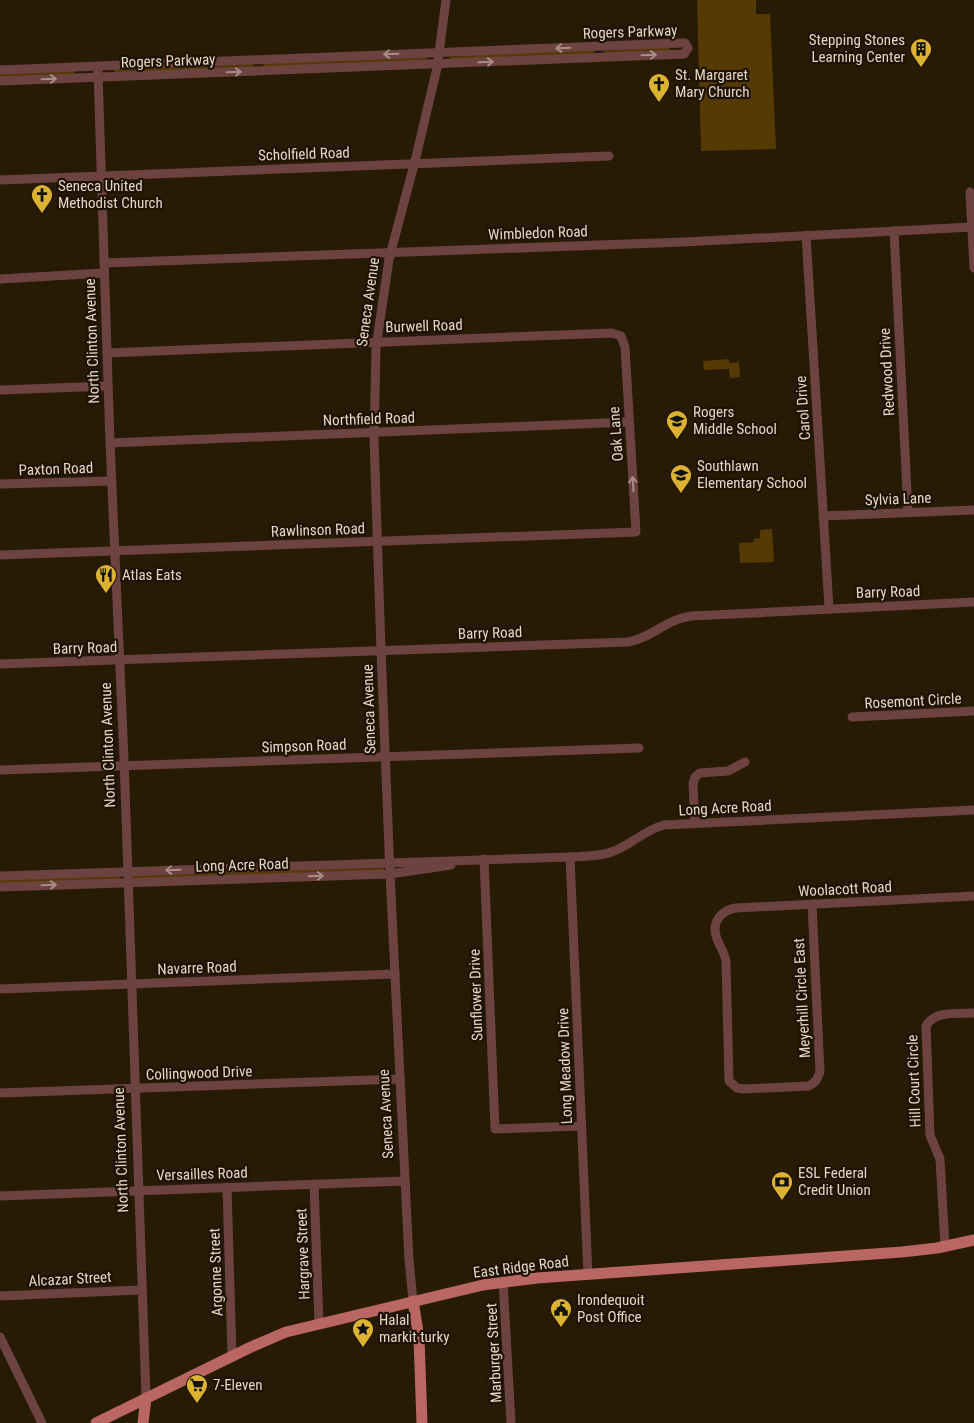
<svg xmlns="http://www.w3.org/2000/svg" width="974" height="1423" viewBox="0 0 974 1423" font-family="'Roboto Condensed',sans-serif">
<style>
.green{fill:#553a04}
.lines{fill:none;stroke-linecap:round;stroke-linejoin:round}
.minor{stroke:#6c4341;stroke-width:9}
.major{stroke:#ba6662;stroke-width:11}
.oneway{stroke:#a68d86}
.labels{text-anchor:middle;stroke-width:4.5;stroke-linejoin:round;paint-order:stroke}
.street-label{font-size:15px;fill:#e0d7ca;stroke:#1f1200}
.poi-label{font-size:15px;fill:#e0d7ca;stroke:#1f1200;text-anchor:start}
</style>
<rect width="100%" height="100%" fill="#281b05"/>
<!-- green -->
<g class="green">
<path d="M697,0H756V14H770L776,149L701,151Z"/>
<path d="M670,47V51L605,54L603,51Z"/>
<path d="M593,49L595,51L593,54L450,60L449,57Z"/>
<path d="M427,57L426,61L264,67L263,64L264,62Z"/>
<path d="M254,64V67L115,73L114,70Z"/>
<path d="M74,71L75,74L0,78V73Z"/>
<path d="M729,359V363L739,362L740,377L730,378L729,369L704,370L703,361Z"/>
<path d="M772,529L774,562L740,563L739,543L754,542V539L760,538V530Z"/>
<path d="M384,868L383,870L135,879L132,878L133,874Z"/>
<path d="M121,876L119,880L0,884V879Z"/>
</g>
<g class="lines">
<!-- minor -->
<g class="minor">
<path d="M0,70L681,43H685L688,48L684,54L0,81"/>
<path d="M98,72L110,443L124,758L146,1398"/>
<path d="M0,180L609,156"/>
<path d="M970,192L974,268"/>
<path d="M894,231L908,512"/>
<path d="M806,235L829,608"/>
<path d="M104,263L684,242L972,227"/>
<path d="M0,279L104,273"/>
<path d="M0,390L108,386"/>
<path d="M110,443L629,422"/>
<path d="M0,484L112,481"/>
<path d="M823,516L974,510"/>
<path d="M0,555L636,532L625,347L621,336L612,333L107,353"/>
<path d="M0,664L628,642C652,638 666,619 691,616L974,602"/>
<path d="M852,717L974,711"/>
<path d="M0,770L639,748"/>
<path d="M695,823L693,784L695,777L700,773L728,771L745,762"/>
<path d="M570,857L588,1275"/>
<path d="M484,859L495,1129L581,1126"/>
<path d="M0,876L570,857C584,856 600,857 614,851C632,844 645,830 664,825L974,810"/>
<path d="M0,887L390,874L451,865"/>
<path d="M812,904L820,1072L816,1081L809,1086L744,1089L737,1088L729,1081L726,962C725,952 719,946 716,936C712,921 722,910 736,908L974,896"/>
<path d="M0,989L395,974"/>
<path d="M0,1093L400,1079"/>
<path d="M314,1184L319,1322"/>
<path d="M227,1187L232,1356"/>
<path d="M0,1196L405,1181"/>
<path d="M945,1246L940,1159L930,1135L926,1026C935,1010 957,1014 974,1013"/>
<path d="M503,1281L511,1423"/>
<path d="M0,1296L141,1290"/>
<path d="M413,1301L409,1260L390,874L381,650L374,438L376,348L389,259L416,157L437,68L446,0"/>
<path d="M0,1337L42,1423"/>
</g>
<!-- major -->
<g class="major">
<path d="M413,1301L419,1338L422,1423"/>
<path d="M96,1423L251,1347L286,1332L483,1285L537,1278L902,1252L937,1248L974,1240"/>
<path d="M143,1423L146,1398"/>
</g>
</g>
<!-- one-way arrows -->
<defs><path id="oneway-shaft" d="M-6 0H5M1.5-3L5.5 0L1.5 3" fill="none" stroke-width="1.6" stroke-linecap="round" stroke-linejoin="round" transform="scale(1.25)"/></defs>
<g class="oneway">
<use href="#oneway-shaft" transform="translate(563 48) rotate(178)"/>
<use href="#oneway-shaft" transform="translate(391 54) rotate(178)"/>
<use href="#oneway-shaft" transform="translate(649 55) rotate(-2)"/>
<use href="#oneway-shaft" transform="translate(486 62) rotate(-2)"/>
<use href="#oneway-shaft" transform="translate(234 72) rotate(-2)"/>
<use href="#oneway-shaft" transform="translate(49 79) rotate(-2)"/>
<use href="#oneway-shaft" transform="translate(633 484) rotate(-94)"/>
<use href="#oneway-shaft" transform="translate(173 870) rotate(178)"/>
<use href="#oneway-shaft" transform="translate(316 876) rotate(-2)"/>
<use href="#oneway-shaft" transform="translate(49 885) rotate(-2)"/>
</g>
<!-- icons -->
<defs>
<g id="building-pin" transform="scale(1.125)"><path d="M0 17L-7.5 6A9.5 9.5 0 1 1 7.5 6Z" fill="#dcb233" stroke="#1f1200"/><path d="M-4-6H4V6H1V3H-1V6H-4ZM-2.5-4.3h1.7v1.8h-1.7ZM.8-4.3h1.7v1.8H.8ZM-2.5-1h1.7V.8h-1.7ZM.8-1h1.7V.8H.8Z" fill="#111"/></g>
<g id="church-pin" transform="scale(1.125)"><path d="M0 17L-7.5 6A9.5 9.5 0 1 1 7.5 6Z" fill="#dcb233" stroke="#1f1200"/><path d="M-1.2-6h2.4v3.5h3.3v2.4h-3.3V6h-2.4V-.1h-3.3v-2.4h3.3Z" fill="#111"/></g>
<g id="school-pin" transform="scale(1.125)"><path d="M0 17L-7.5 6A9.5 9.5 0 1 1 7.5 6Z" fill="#dcb233" stroke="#1f1200"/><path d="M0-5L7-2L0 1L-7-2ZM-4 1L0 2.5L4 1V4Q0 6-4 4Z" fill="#111"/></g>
<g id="restaurant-pin" transform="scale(1.125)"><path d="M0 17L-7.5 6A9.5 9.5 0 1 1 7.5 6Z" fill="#dcb233" stroke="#1f1200"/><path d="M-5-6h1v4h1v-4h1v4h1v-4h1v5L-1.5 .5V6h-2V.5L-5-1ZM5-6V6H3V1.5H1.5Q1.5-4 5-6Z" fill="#111"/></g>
<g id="bank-pin" transform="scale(1.125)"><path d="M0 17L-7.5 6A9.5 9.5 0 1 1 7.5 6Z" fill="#dcb233" stroke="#1f1200"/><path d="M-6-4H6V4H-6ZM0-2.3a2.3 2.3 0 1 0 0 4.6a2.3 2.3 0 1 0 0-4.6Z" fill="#111"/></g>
<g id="civic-pin" transform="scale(1.125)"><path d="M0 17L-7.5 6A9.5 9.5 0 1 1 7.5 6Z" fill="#dcb233" stroke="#1f1200"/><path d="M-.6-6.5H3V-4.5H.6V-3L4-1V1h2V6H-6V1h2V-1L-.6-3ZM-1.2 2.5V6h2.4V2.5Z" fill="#111"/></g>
<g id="sight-pin" transform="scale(1.125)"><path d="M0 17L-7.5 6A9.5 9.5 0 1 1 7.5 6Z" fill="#dcb233" stroke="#1f1200"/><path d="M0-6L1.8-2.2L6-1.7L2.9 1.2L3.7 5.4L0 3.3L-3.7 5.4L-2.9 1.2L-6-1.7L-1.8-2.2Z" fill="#111"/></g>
<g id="supermarket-pin" transform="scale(1.125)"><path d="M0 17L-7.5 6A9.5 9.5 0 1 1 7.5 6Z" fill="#dcb233" stroke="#1f1200"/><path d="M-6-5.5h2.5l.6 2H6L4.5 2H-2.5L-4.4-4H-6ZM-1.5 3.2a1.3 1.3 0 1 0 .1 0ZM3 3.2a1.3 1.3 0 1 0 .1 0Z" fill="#111"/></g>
</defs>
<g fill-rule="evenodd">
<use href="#building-pin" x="921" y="49"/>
<use href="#church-pin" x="659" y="84"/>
<use href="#church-pin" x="42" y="195"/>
<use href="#school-pin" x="677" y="421"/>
<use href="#school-pin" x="681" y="475"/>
<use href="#restaurant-pin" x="106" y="575"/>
<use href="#bank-pin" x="782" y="1182"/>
<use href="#civic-pin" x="561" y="1309"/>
<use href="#sight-pin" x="363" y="1329"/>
<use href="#supermarket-pin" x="197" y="1385"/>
</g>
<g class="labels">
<!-- street labels -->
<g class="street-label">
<text transform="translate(630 32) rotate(-2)" y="5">Rogers Parkway</text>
<text transform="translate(168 61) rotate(-2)" y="5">Rogers Parkway</text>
<text transform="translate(304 154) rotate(-2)" y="5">Scholfield Road</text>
<text transform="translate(538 233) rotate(-2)" y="5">Wimbledon Road</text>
<text transform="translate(368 302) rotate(-82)" y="5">Seneca Avenue</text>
<text transform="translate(424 326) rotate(-2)" y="5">Burwell Road</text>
<text transform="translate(92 341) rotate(-92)" y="5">North Clinton Avenue</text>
<text transform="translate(887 372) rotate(-93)" y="5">Redwood Drive</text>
<text transform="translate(803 408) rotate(-94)" y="5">Carol Drive</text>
<text transform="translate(369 419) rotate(-2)" y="5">Northfield Road</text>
<text transform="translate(616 434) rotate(-94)" y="5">Oak Lane</text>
<text transform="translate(56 469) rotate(-2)" y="5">Paxton Road</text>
<text transform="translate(898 499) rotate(-2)" y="5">Sylvia Lane</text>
<text transform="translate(318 530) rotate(-2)" y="5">Rawlinson Road</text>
<text transform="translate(888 592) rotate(-2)" y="5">Barry Road</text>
<text transform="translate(490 633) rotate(-2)" y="5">Barry Road</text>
<text transform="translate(85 648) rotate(-2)" y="5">Barry Road</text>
<text transform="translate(913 701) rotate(-3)" y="5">Rosemont Circle</text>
<text transform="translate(369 709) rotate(-92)" y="5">Seneca Avenue</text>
<text transform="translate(108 745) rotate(-92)" y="5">North Clinton Avenue</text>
<text transform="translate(304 746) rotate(-2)" y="5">Simpson Road</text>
<text transform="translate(725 808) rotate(-3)" y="5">Long Acre Road</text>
<text transform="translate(242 865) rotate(-2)" y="5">Long Acre Road</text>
<text transform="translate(845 889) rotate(-3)" y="5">Woolacott Road</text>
<text transform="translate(197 968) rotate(-2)" y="5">Navarre Road</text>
<text transform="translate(476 995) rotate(-92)" y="5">Sunflower Drive</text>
<text transform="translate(802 998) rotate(-93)" y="5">Meyerhill Circle East</text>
<text transform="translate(565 1066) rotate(-92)" y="5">Long Meadow Drive</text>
<text transform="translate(199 1073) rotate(-2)" y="5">Collingwood Drive</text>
<text transform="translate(914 1081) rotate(-92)" y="5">Hill Court Circle</text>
<text transform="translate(386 1114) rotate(-93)" y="5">Seneca Avenue</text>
<text transform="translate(121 1150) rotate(-92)" y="5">North Clinton Avenue</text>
<text transform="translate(202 1174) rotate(-2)" y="5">Versailles Road</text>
<text transform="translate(303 1254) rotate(-92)" y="5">Hargrave Street</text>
<text transform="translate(521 1267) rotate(-7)" y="5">East Ridge Road</text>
<text transform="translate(216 1272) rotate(-92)" y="5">Argonne Street</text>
<text transform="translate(70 1279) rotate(-3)" y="5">Alcazar Street</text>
<text transform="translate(494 1353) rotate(-93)" y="5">Marburger Street</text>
</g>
<!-- poi labels -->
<g class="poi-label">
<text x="905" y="45" text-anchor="end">Stepping Stones<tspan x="905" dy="17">Learning Center</tspan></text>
<text x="675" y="80">St. Margaret<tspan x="675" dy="17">Mary Church</tspan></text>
<text x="58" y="191">Seneca United<tspan x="58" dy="17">Methodist Church</tspan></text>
<text x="693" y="417">Rogers<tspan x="693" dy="17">Middle School</tspan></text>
<text x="697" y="471">Southlawn<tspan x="697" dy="17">Elementary School</tspan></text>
<text x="122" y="580">Atlas Eats</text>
<text x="798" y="1178">ESL Federal<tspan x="798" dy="17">Credit Union</tspan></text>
<text x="577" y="1305">Irondequoit<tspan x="577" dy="17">Post Office</tspan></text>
<text x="379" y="1325">Halal<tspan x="379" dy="17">markit turky</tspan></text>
<text x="213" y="1390">7-Eleven</text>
</g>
</g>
</svg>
